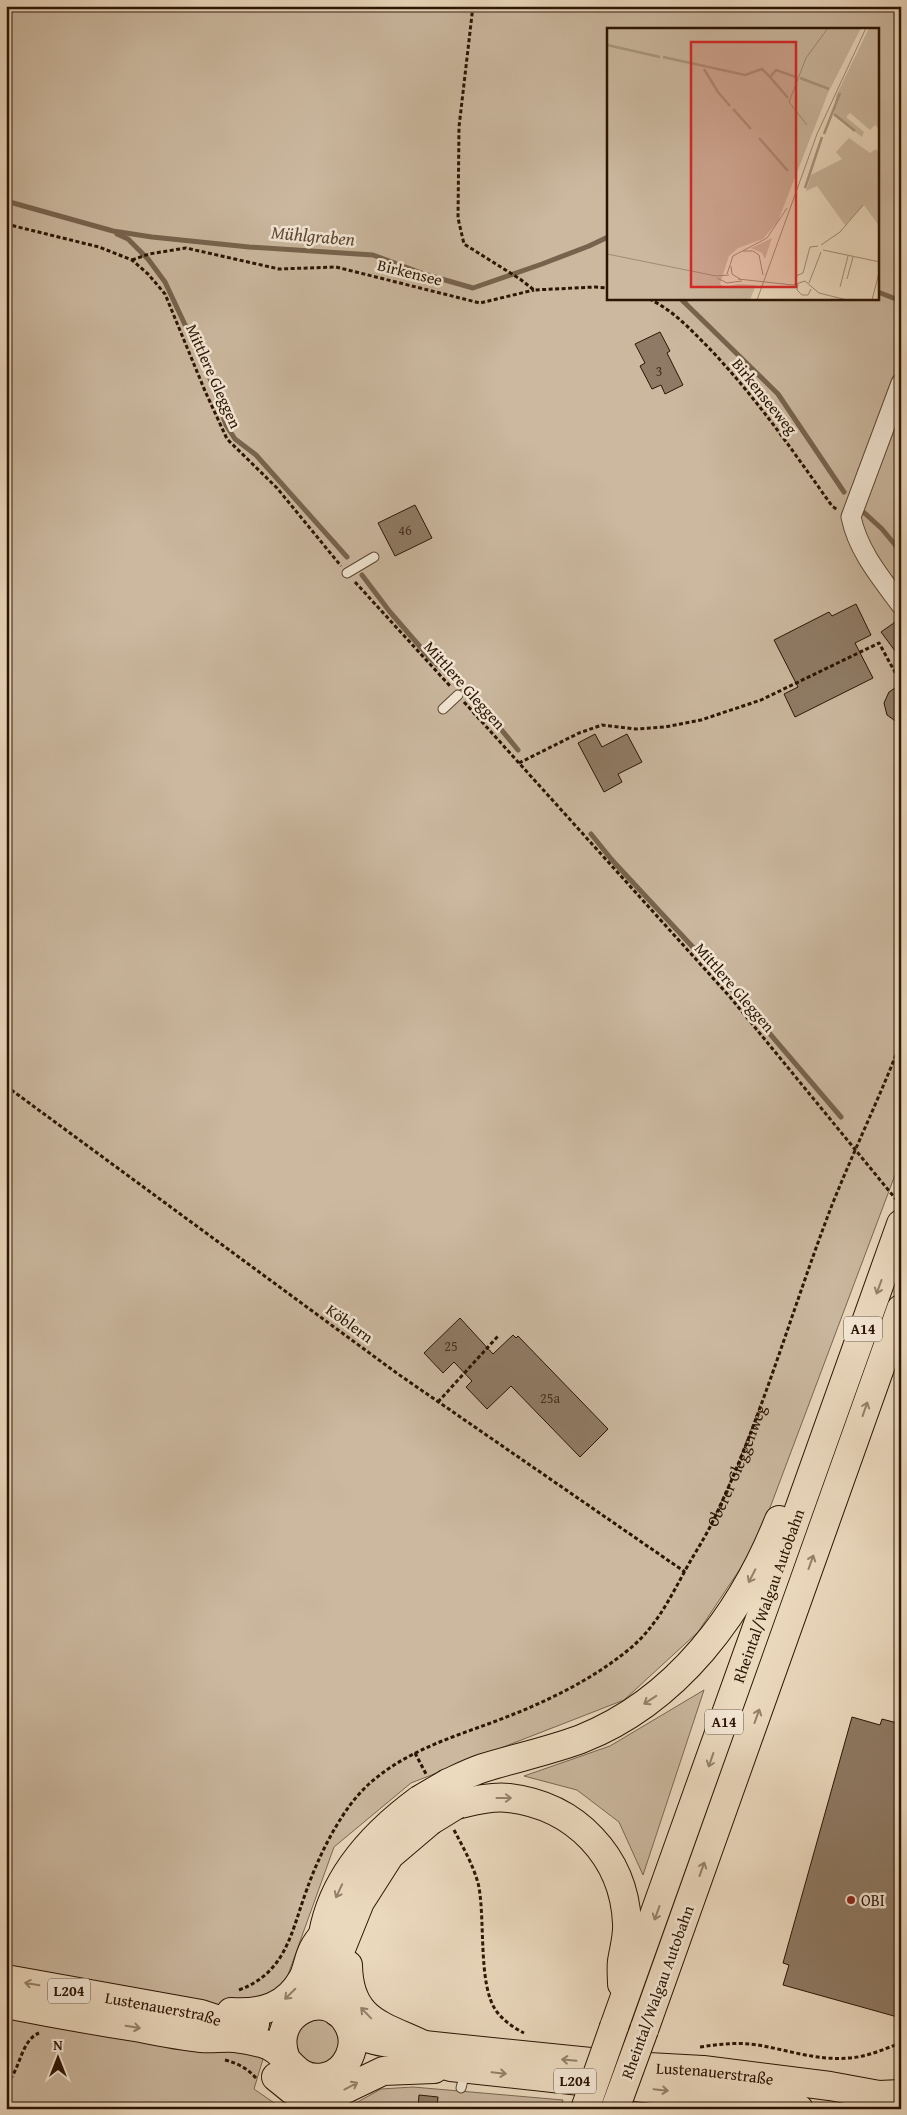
<svg xmlns="http://www.w3.org/2000/svg" width="907" height="2115" viewBox="0 0 907 2115" font-family="'Gentium Book Plus',serif">
<style>
.green{fill:#cbb89f;stroke:#7b6651;fill-rule:evenodd}
.lines{fill:none;stroke-linecap:round;stroke-linejoin:round}
.stream{stroke:#77634d;stroke-width:5}
.building{fill:#8f7b65;stroke:#2b1403}
.service-casing{stroke:#5b4632;stroke-width:11}
.minor-casing{stroke:#5b4632;stroke-width:21}
.primary-casing{stroke:#2b1403;stroke-width:30}
.motorway-casing{stroke:#2b1403;stroke-width:30}
.path{stroke:#2b1403;stroke-width:3;stroke-dasharray:4 2.5;stroke-linecap:butt}
.service{stroke:#f3e7d5;stroke-width:9}
.minor{stroke:#f3e7d5;stroke-width:19}
.primary{stroke:#ecdabf;stroke-width:28}
.motorway{stroke:#ecdabf;stroke-width:28}
.motorway-bridge-casing{stroke:#2b1403;stroke-width:30;stroke-linecap:butt}
.motorway-bridge{stroke:#ecdabf;stroke-width:28}
.oneway{stroke:#95816a}
.poi-dot{fill:#8f2418;stroke:#f3e7d5;stroke-width:2}
.labels{text-anchor:middle;stroke-width:5;stroke-linejoin:round;paint-order:stroke}
.number-label{font-size:14px;fill:#442e1c}
.shield{fill:#f3e7d5;stroke:#675342;stroke-width:1}
.shield-label{font-size:15px;font-weight:bold;fill:#2b1403}
.street-label{font-size:16px;fill:#2b1403;stroke:#f3e7d5}
.poi-label{font-size:16px;fill:#2b1403;stroke:#f3e7d5;text-anchor:start}
.water-label{font-size:18px;font-style:italic;fill:#5e4835;stroke:#f3e7d5}
.inset-river{fill:none;stroke:#aa977f;stroke-width:2.5}
.inset-road{fill:none;stroke:#9f8b74;stroke-width:1}
.view{fill:#d62828;fill-opacity:0.15;stroke:#d62828;stroke-width:2.5}
.inset-edge{fill:none;stroke:#2b1403;stroke-width:2.5}
</style>
<rect width="100%" height="100%" fill="#ecdabf"/>
<filter id="stains"><feTurbulence type="fractalNoise" baseFrequency=".004" numOctaves="4"/><feColorMatrix values="0 0 0 0 .2 0 0 0 0 .09 0 0 0 0 .02 0 0 0 .5 -.17"/></filter>
<radialGradient id="worn" r=".72"><stop offset=".6" stop-color="#630" stop-opacity="0"/><stop offset="1" stop-color="#630" stop-opacity=".3"/></radialGradient>
<!-- green -->
<g class="green">
<path d="M6,6H901V1159L756,1545L698,1632L624,1700L411,1783L334,1847L289,1972L254,2089L283,2109H6ZM608,29H878V299H608Z"/>
<path d="M704,1690L643,1875L619,1822L577,1790L524,1776L610,1746Z"/>
<path d="M305,2019L332,2020L343,2048L323,2068L298,2060L291,2044Z"/>
<path d="M413,2087L563,2100L560,2109H345L381,2089Z"/>
</g>
<g class="lines">
<!-- stream -->
<g class="stream">
<path d="M6,201L113,231L152,237L249,247L373,255L424,274L473,288L542,264L589,246L608,237"/>
<path d="M117,234L128,239L148,259L165,282L209,376L226,425L235,439L256,455L347,557"/>
<path d="M878,292L901,301"/>
<path d="M681,299L684,302L686,299"/>
<path d="M684,302L778,394L844,492"/>
<path d="M859,508L882,529L901,552"/>
<path d="M362,575L390,612L429,657L486,711L518,750"/>
<path d="M591,834L612,860L728,985L841,1117"/>
</g>
</g>
<!-- building -->
<g class="building">
<path d="M660,332L670,351L667,353L683,385L665,394L661,385L652,389L640,366L645,363L635,344Z"/>
<path d="M415,505L432,538L395,556L378,523Z"/>
<path d="M856,604L871,635L855,643L873,678L795,717L784,694L798,687L774,640L829,612L832,616Z"/>
<path d="M901,618V659L881,632Z"/>
<path d="M901,684V725L887,715L884,703L889,692Z"/>
<path d="M595,734L602,747L627,734L642,762L618,774L622,782L604,792L578,743Z"/>
<path d="M460,1318L493,1354L513,1335L516,1338L518,1336L608,1429L580,1457L511,1386L487,1409L466,1387L472,1381L454,1362L443,1373L424,1353Z"/>
<path d="M852,1717L880,1725L882,1719L901,1724V2018L783,1985L789,1965L783,1963Z"/>
<path d="M419,2095L438,2097L437,2109L418,2108Z"/>
</g>
<g class="lines">
<!-- service casing -->
<g class="service-casing">
<g id="service">
<path d="M347,573L374,557"/>
<path d="M443,709L458,695"/>
<path d="M461,2088L465,2072"/>
</g>
</g>
<!-- minor casing -->
<g class="minor-casing">
<path id="minor" d="M901,383L851,517C858,551 881,578 901,605"/>
</g>
<!-- primary casing -->
<g class="primary-casing">
<g id="primary">
<path id="s2" d="M6,1979L201,2014L222,2021L255,2024"/>
<path d="M6,2004C51,2013 96,2021 141,2028C161,2032 181,2036 201,2038C212,2039 224,2037 235,2038C244,2039 253,2041 261,2043C288,2048 292,2084 325,2077C347,2072 359,2046 349,2026C329,1984 267,2013 286,2059"/>
<path d="M231,2012C262,2014 287,2007 303,1978C307,1970 308,1961 312,1952C314,1946 318,1941 322,1936"/>
<path id="s3" d="M352,2032C374,2043 399,2045 424,2045L630,2066L703,2070L830,2086L879,2095L901,2094"/>
<path d="M413,2060H426L451,2067L699,2094L799,2109"/>
<path d="M276,2077L292,2090L312,2097L331,2096L383,2071L434,2069"/>
</g>
</g>
<!-- motorway casing -->
<g class="motorway-casing">
<g id="motorway">
<path d="M448,1783C459,1778 471,1772 483,1768C515,1758 549,1751 581,1739C677,1701 742,1613 779,1520"/>
<path d="M456,1805C473,1801 492,1796 509,1798C575,1806 624,1856 627,1923C628,1935 624,1949 622,1961C621,1969 622,1976 622,1984"/>
<path d="M348,1965C349,2021 382,2025 424,2045"/>
<path d="M312,2006C317,1991 320,1974 322,1957C323,1950 321,1942 323,1934C333,1878 374,1833 419,1800"/>
<path d="M337,2012L334,1983L337,1959L360,1902L390,1855L430,1821"/>
<path id="s4" d="M614,2027L901,1224"/>
<path d="M644,2030L901,1309"/>
</g>
</g>
<!-- path -->
<g class="path">
<path d="M473,6L459,127L458,218L464,244L520,279L534,290L595,287L608,288"/>
<path d="M6,224L99,247L132,260L148,274L165,294L205,391L227,439L277,488L341,566"/>
<path d="M132,260L149,254L186,248L279,269L336,267L480,303L534,290"/>
<path d="M649,299C673,310 690,329 708,347C755,396 793,451 832,506L838,510"/>
<path d="M355,582L450,686"/>
<path d="M464,702L730,997L899,1203"/>
<path d="M519,763L579,733L602,725L636,729L665,727L701,720L761,700L879,643L896,674L901,677"/>
<path d="M6,1086L398,1374L685,1572"/>
<path d="M438,1402L499,1335"/>
<path d="M415,1753L426,1774"/>
<path d="M454,1830C463,1847 473,1865 478,1883C486,1916 477,1986 497,2012C504,2021 514,2028 524,2033"/>
<path id="s1" d="M239,1990C287,1972 291,1932 307,1889C319,1855 342,1808 369,1784C402,1754 446,1739 488,1724C537,1706 586,1684 627,1651C656,1628 670,1598 687,1567C696,1551 706,1536 714,1519C762,1418 792,1309 832,1205C854,1150 880,1097 901,1042"/>
<path d="M700,2047C720,2044 738,2042 758,2045C787,2050 819,2061 849,2058C867,2057 884,2049 901,2043"/>
<path d="M225,2060C237,2063 247,2068 256,2078"/>
<path d="M6,2084C21,2070 20,2041 39,2033"/>
</g>
<!-- service -->
<use href="#service" class="service"/>
<!-- minor -->
<use href="#minor" class="minor"/>
<!-- primary -->
<use href="#primary" class="primary"/>
<!-- motorway -->
<use href="#motorway" class="motorway"/>
<!-- motorway-bridge casing -->
<g class="motorway-bridge-casing">
<g id="motorway-bridge">
<path d="M419,1800L448,1783"/>
<path d="M430,1821L456,1805"/>
<path d="M585,2109L614,2027"/>
<path d="M615,2109L644,2030"/>
</g>
</g>
<!-- motorway-bridge -->
<use href="#motorway-bridge" class="motorway-bridge"/>
</g>
<!-- one-way arrows -->
<defs><path id="oneway-shaft" d="M-6 0H5M1.5-3L5.5 0L1.5 3" fill="none" stroke-width="1.6" stroke-linecap="round" stroke-linejoin="round" transform="scale(1.25)"/></defs>
<g class="oneway">
<use href="#oneway-shaft" transform="translate(879 1287) rotate(110)"/>
<use href="#oneway-shaft" transform="translate(865 1409) rotate(-71)"/>
<use href="#oneway-shaft" transform="translate(811 1562) rotate(-70)"/>
<use href="#oneway-shaft" transform="translate(752 1576) rotate(117)"/>
<use href="#oneway-shaft" transform="translate(650 1700) rotate(147)"/>
<use href="#oneway-shaft" transform="translate(757 1716) rotate(-70)"/>
<use href="#oneway-shaft" transform="translate(711 1760) rotate(109)"/>
<use href="#oneway-shaft" transform="translate(504 1798)"/>
<use href="#oneway-shaft" transform="translate(702 1869) rotate(-70)"/>
<use href="#oneway-shaft" transform="translate(339 1891) rotate(115)"/>
<use href="#oneway-shaft" transform="translate(657 1913) rotate(110)"/>
<use href="#oneway-shaft" transform="translate(32 1984) rotate(-170)"/>
<use href="#oneway-shaft" transform="translate(290 1994) rotate(135)"/>
<use href="#oneway-shaft" transform="translate(366 2013) rotate(-134)"/>
<use href="#oneway-shaft" transform="translate(133 2027) rotate(9)"/>
<use href="#oneway-shaft" transform="translate(569 2060) rotate(-175)"/>
<use href="#oneway-shaft" transform="translate(499 2073) rotate(6)"/>
<use href="#oneway-shaft" transform="translate(351 2086) rotate(-28)"/>
<use href="#oneway-shaft" transform="translate(661 2090) rotate(6)"/>
</g>
<!-- markers -->
<circle class="poi-dot" cx="851" cy="1900" r="5"/>
<g class="labels">
<!-- number labels -->
<g class="number-label">
<text x="659" y="376">3</text>
<text x="405" y="535">46</text>
<text x="451" y="1351">25</text>
<text x="550" y="1403">25a</text>
</g>
<!-- shield labels -->
<g class="shield">
<rect x="844" y="1316.5" width="38" height="25" rx="4"/>
<rect x="705" y="1709.5" width="38" height="25" rx="4"/>
<rect x="48" y="1978.5" width="42" height="25" rx="4"/>
<rect x="554" y="2068.5" width="42" height="25" rx="4"/>
</g>
<g class="shield-label">
<text x="863" y="1334">A14</text>
<text x="724" y="1727">A14</text>
<text x="69" y="1996">L204</text>
<text x="575" y="2086">L204</text>
</g>
<!-- street labels -->
<g class="street-label">
<text transform="translate(410 272) rotate(14)" y="6">Birkensee</text>
<text transform="translate(214 376) rotate(66)" y="6">Mittlere Gleggen</text>
<text transform="translate(765 396) rotate(51)" y="6">Birkenseeweg</text>
<text transform="translate(465 685) rotate(48)" y="6">Mittlere Gleggen</text>
<text transform="translate(735 987) rotate(49)" y="6">Mittlere Gleggen</text>
<text transform="translate(350 1323) rotate(36)" y="6">Köblern</text>
<text dy="6" stroke="none"><textPath href="#s1" startOffset="759">Oberer Gleggenweg</textPath></text>
<text dy="6" stroke="none"><textPath href="#s4" startOffset="458">Rheintal/Walgau Autobahn</textPath></text>
<text transform="translate(657 1992) rotate(-70)" y="6">Rheintal/Walgau Autobahn</text>
<text dy="6" stroke="none"><textPath href="#s2" startOffset="160">Lustenauerstraße</textPath></text>
<text dy="6" stroke="none"><textPath href="#s3" startOffset="366">Lustenauerstraße</textPath></text>
</g>
<!-- poi labels -->
<g class="poi-label">
<text x="861" y="1906">OBI</text>
</g>
<!-- water labels -->
<g class="water-label">
<text transform="translate(313 236) rotate(5)" y="6">Mühlgraben</text>
</g>
</g>
<!-- overview -->
<g transform="translate(607 28)">
<rect width="272" height="272" fill="#ecdabf"/>
<path d="M0,0H254L221,65L171,193L156,211L131,220L122,228L113,256L118,259L131,256L149,257L143,272H0ZM262,0H272V101L268,97L263,102L243,85L239,89L257,104L255,109L227,88L229,68ZM242,110L263,125L269,121L272,124V198L257,177L238,197L210,158L199,163L204,147L235,131L229,124ZM165,210L158,231L155,225L144,220Z" fill="#cbb89f"/>
<path class="inset-river" d="M0,17L53,29M56,29L138,47L155,41L163,49L169,42L189,49M97,41L111,64L123,78M163,49L181,70M193,50L222,61M126,81L144,101M227,86L248,103M217,106L233,65M152,110L181,143M198,160L215,109"/>
<path class="inset-road" d="M200,97L182,74L199,30L221,0M214,217L233,204L256,177M216,222L273,234M136,223H146L152,227L156,247M0,226L109,248L122,247M124,238L125,246L133,251M120,246L126,228L160,210L180,180M189,248L196,245L203,219L211,218M110,250L120,255L135,253M131,251L186,257L198,253L212,265L240,272M240,251L246,229M202,255L214,224M191,256L190,262L195,267H201L204,261M233,259L241,228M150,272L210,106L259,0M205,272H223M265,272L273,241"/>
<path class="view" d="M84,14H189V259H84Z"/>
<rect width="272" height="272" class="inset-edge"/>
</g>
<!-- margin -->
<rect width="907" height="2115" fill="none" stroke="#ecdabf" stroke-width="25"/>
<rect x="8" y="8" width="892" height="2100" fill="none" stroke="#2b1403" stroke-width="2.5"/>
<rect x="12" y="12" width="882" height="2090" fill="none" stroke="#2b1403"/>
<!-- north arrow -->
<g transform="translate(58 2058)" stroke="#f3e7d5" stroke-width="4" paint-order="stroke">
<path d="M0-4L9 19L0 12L-9 19Z" fill="#2b1403"/>
<text y="-8" font-size="14" font-weight="bold" text-anchor="middle" fill="#2b1403">N</text>
</g>
<rect width="100%" height="100%" filter="url(#stains)"/>
<rect width="100%" height="100%" fill="url(#worn)"/>
</svg>
